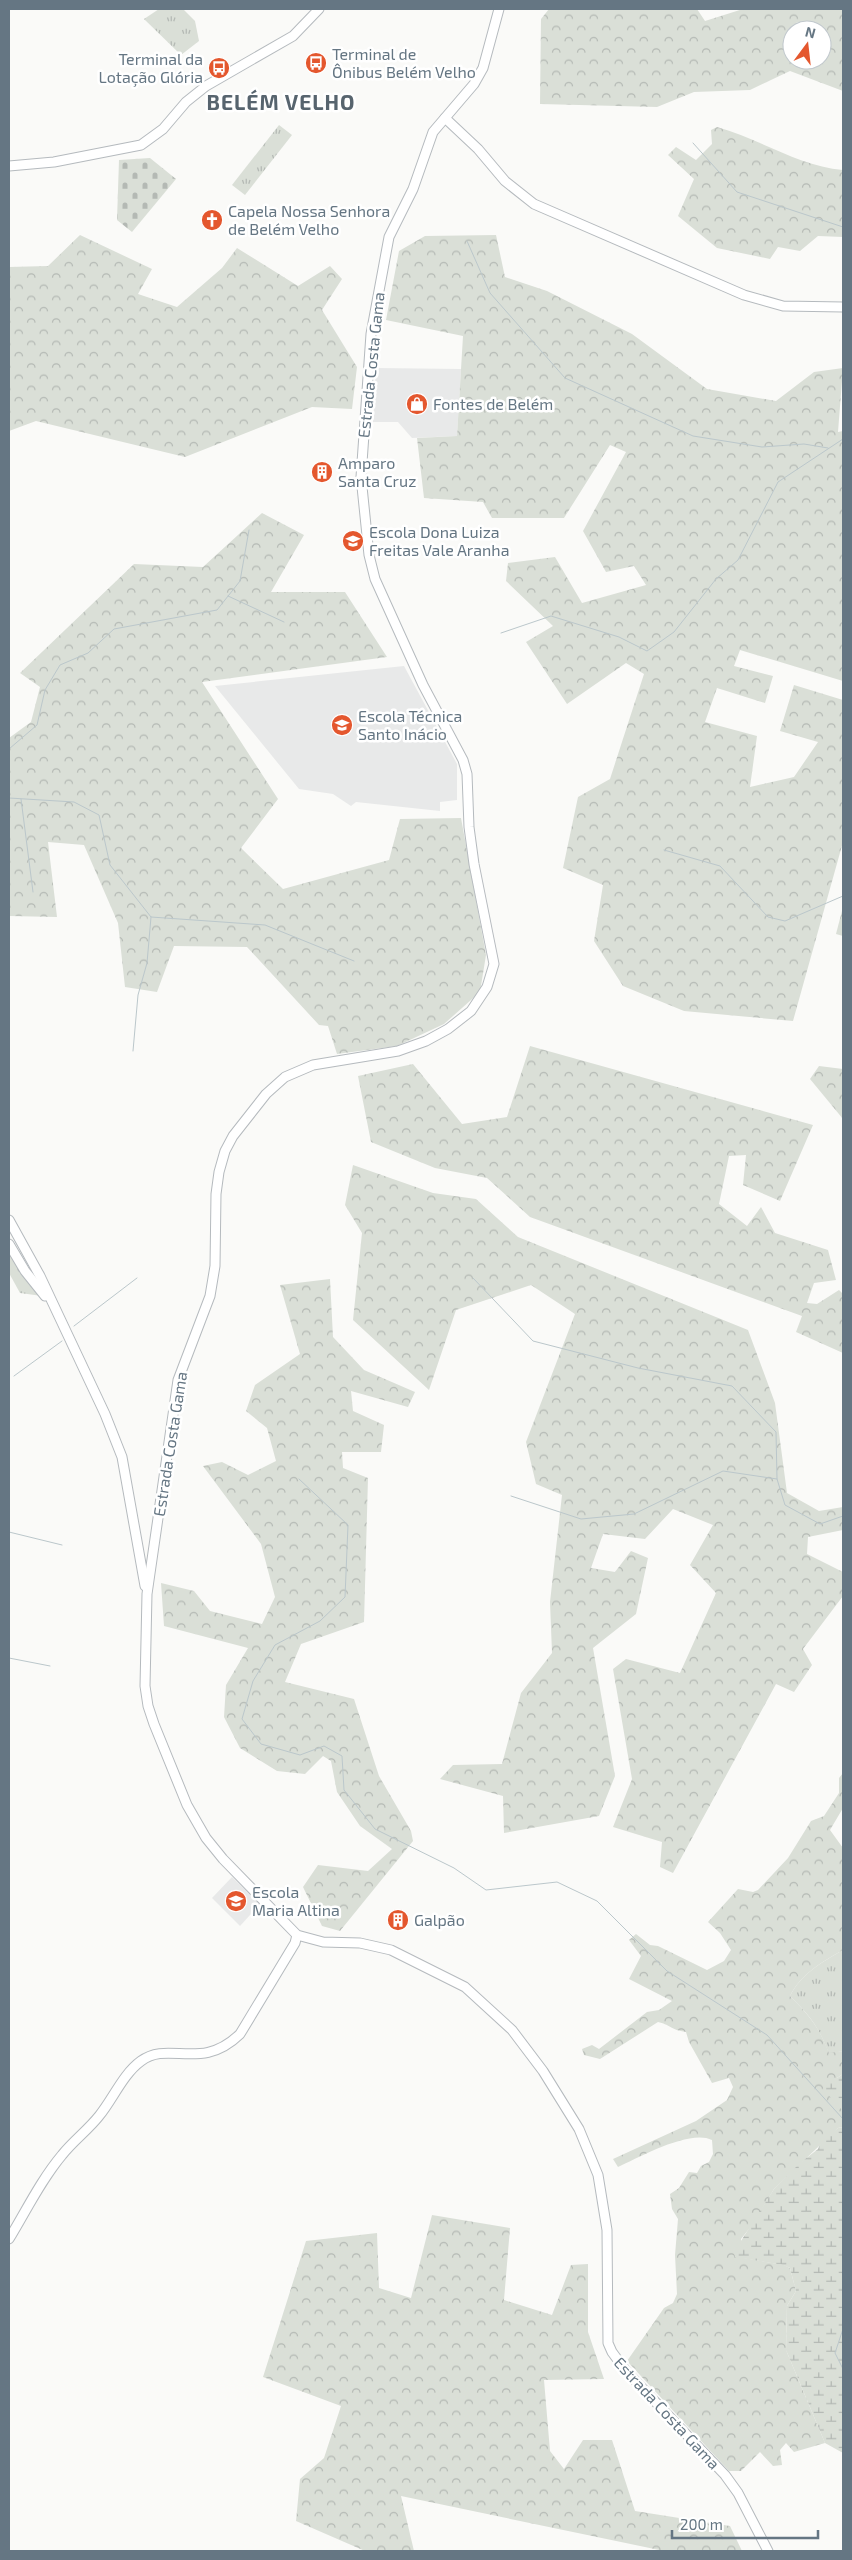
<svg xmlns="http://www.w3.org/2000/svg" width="852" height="2560" viewBox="0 0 852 2560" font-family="'Exo 2',sans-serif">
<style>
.built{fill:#e8e9e9}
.grass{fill:url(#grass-tufts)}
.forest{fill:url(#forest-crowns);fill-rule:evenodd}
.wetland{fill:url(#wetland-marsh)}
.cemetery{fill:url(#cemetery-stones)}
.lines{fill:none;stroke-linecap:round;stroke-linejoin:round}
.stream{stroke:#bbc7cb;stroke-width:1}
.major-casing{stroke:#b5babe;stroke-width:11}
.major{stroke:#fff;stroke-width:9}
.labels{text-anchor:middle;stroke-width:5;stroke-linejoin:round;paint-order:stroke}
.poi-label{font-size:16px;fill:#657683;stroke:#fff;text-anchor:start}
.street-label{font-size:16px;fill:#657683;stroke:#fff}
.district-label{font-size:21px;font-weight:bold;letter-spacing:1px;fill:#57646e;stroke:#fff}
</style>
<defs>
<pattern id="grass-tufts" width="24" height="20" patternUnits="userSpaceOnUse" patternTransform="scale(1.25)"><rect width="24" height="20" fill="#dadfd7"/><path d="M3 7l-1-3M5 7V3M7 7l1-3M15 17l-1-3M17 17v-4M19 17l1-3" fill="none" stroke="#b4b9b4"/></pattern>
<pattern id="forest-crowns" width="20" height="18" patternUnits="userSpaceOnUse" patternTransform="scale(1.25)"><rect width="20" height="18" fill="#dadfd7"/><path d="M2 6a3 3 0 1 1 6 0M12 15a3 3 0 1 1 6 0" fill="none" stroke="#b4b9b4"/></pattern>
<pattern id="wetland-marsh" width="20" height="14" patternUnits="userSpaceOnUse" patternTransform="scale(1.25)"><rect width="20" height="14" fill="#dadfd7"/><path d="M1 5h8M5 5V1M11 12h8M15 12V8" fill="none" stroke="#b4b9b4"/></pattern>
<pattern id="cemetery-stones" width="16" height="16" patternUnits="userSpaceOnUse" patternTransform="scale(1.25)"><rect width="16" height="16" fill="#dadfd7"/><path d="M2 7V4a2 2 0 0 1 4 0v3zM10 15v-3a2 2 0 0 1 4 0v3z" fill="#b4b9b4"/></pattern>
</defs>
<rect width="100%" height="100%" fill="#fafaf8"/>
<!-- built -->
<g class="built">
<path d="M376,368L461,369L457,436L412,438L398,422H373Z"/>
<path d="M404,666L457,764V800L440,802V811L356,802L351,806L333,794L299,789L215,686Z"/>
<path d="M232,1877L260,1904L240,1926L212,1898Z"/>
</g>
<!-- grass -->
<g class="grass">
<path d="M159,9H183L195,21L199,41L181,55L144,19Z"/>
<path d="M279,125L292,135L245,195L232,185Z"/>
<path d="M9,1250L42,1296L20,1293L9,1273Z"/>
<path d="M843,1950V2051L829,2054C819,2027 810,2016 790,1996C801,1974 822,1962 843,1950Z"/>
</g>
<!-- forest -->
<g class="forest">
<path d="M549,9H697L705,21L743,9H843V91L790,71L750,90L694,92L657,107L540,104L541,19ZM792,30H822V60H792Z"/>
<path d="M717,127C760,139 799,166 843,170V237L818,236L800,251L778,247L770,259L717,248L678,216L694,179L668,155L676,147L696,160L712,144L711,130Z"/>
<path d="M80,235L152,269L138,294L177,307L222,268L237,248L298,286L330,266L342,279L322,310L357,367L352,409L312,407L185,457L36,421L9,431V267L48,266Z"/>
<path d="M496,235L505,277L547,291L632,334L707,389L776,401L814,372L843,368L838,432L843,431V681L740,650L734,666L773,676L765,703L717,688L705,722L757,736L750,787L794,777L818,742L780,731L794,685L843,700V842L793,1021L684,1011L623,986L594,941L603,885L563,868L578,797L610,779L644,674L626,663L567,704L526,642L553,626L506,581L508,563L555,557L582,603L646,585L634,566L606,572L583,531L626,452L610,445L564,518H492L483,502L424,498L417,438L457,436L463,336L386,320L399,251L425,236Z"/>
<path d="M262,513L304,535L271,592H345L387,657L202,682L278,799L241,848L283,889L389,860L400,819L461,818L486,955L480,992L444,1024L397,1046L337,1054L328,1026L319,1025L247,947L174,946L157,992L125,987L118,923L84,845L48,842L57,917L9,916V738L31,722L40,687L20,673L134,564L203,567Z"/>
<path d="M843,907V936L836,934Z"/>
<path d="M530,1046L813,1125L780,1201L743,1185L746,1155L729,1156L719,1204L747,1226L761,1207L775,1233L828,1250L836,1280L814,1283L807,1303L817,1304L839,1290L843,1294V1353L796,1332L802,1316L530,1217L487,1178L435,1168L371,1142L358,1076L413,1064L462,1124L507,1117Z"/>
<path d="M819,1066L843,1069V1119L810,1079Z"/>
<path d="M353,1165L433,1193L476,1199L518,1237L748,1330L775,1403L787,1493L819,1511L843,1507V1530L808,1537L807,1554L843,1572V1596L803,1649L812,1665L794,1692L776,1684L673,1873L660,1867L662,1842L613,1827L632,1779L613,1669L626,1659L680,1673L716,1593L690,1565L713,1525L673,1509L645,1539L603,1534L591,1568L615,1572L631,1551L648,1558L636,1614L593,1648L615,1776L599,1816L504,1833L503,1796L440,1779L453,1765L502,1764L521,1693L552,1653L550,1602L562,1495L536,1484L526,1442L575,1314L531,1285L456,1310L429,1390L353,1320L362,1233L345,1205Z"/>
<path d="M330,1279L333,1337L364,1370L415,1392L408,1407L351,1391L353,1411L384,1425L381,1452H342L343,1468L368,1478L364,1622L301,1644L285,1682L354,1699L379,1776L411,1831L413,1841L340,1931L322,1926L303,1887L318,1865L368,1871L392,1849L360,1826L337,1792L331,1761L323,1756L305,1774L277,1771L240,1748L224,1717L226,1685L248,1648L164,1626L161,1583L194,1591L210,1611L262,1624L275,1597L261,1544L203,1466L222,1462L248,1475L276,1461L267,1428L246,1411L255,1385L300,1354L280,1285Z"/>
<path d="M843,1773V1808L830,1830L843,1848V1950C822,1962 801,1974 790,1996C810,2016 819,2027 829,2053L843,2051V2074L837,2078L843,2111V2127L838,2128L774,2189L753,2224L741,2239L744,2258L784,2265L790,2268L796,2291L787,2306L786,2350L825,2443L794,2452L786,2443L780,2450L782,2465L773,2466L760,2452L741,2471H729L627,2361L664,2308L673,2303L677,2294L675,2255L678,2219L672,2209L670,2194L679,2188L689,2172L697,2173L701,2166L709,2162L713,2154L712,2140C690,2129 640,2157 618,2167L613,2159L696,2121L727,2100L733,2087L729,2078L712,2083L689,2042L686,2032C671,2030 669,2024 658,2022L600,2059L584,2055L582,2049L592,2045L599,2049L647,2012L659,2010L672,2001L629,1979L641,1956L629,1940L636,1934L650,1945L658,1946L707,1970L724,1961L731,1950L720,1933L708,1922L738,1889L753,1892L758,1890L788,1858L811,1821L824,1816L839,1793V1778Z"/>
<path d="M432,2215L510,2228L504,2300L552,2315L571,2265L588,2264V2332L604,2379L544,2380L550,2451L564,2469L583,2440H612L635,2511L730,2526L742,2551H664L401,2496L414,2551H365L296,2521L300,2479L324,2458L341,2406L263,2377L306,2241L377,2233L379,2288L411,2298Z"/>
</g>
<!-- wetland -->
<g class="wetland">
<path d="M843,2074V2111L824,2090L827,2079L837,2078Z"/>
<path d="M843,2127V2453L825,2443L786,2350L787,2306L796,2291L790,2268L783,2265L735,2257L734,2252L774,2189L800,2163L818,2149L822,2140L838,2128Z"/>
</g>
<!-- cemetery -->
<path class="cemetery" d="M150,158L176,179L132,232L117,220L119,160Z"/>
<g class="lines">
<!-- stream -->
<g class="stream">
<path d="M693,143L737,192L843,227"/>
<path d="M467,241L490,293L565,378L693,436L762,447L804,444L828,448"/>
<path d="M228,596L284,622"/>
<path d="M501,633L551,616L619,637L647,651L674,632L716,579L738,560L778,482L843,439"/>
<path d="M9,749L37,725L45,690L60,665L88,653L114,629L217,610L240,581L249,530"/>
<path d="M9,798L74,802L99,815L110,865L151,917L265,925L354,961"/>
<path d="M21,799L33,892"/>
<path d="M664,850L720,866L768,917L785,921L843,896"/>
<path d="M133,1051L138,995L147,963L151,917"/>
<path d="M473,1278L533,1341L638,1368L732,1386L776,1432L777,1479L785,1505L820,1524L843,1516"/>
<path d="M74,1326L137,1278"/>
<path d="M14,1376L62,1341"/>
<path d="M299,1479L348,1525L345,1597L320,1621L275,1645L253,1681L242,1719L261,1744L300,1755L324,1746L342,1756L344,1790L375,1829L454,1868L486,1890L557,1882L597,1901L667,1971L767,2035L843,2119"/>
<path d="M511,1496L581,1519L634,1514L723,1471L777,1479"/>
<path d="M9,1532L62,1545"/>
<path d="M9,1658L50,1666"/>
<path d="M843,2329L835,2353L843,2369"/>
</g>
<!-- major casing -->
<g class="major-casing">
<g id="major">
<path d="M499,9L483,68L474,84L433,132L413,189L389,237L371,334L361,477L369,555L375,579L423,685L463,760L467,774L469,827L474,864L494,964L487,987L471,1011L448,1029L426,1041L398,1051L313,1065L285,1077L266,1094L233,1136L225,1151L219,1172L216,1194L215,1266L210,1296L178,1380L147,1594L145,1686L148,1706L154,1724L187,1805L206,1838L223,1859L297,1935L323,1942L360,1943L391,1950L465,1987L512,2030L543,2071L579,2129L598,2175L607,2230L608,2343L612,2352L626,2371L725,2475L738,2493L768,2551"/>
<path d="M445,118L478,149L505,181L534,204L744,295L783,306L843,307"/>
<path d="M9,166L54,162L141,145L163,129L186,102L206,86L293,36L319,9"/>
<path d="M9,1220L40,1276L105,1414L122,1457L145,1586"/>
<path d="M9,1244L25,1271L45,1296"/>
<path d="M9,2239C26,2211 41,2180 62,2155C73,2141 88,2130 99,2116C113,2099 123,2074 141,2061C169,2040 201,2072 240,2034L295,1943L297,1935"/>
</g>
</g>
<!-- major -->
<use href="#major" class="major"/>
</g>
<!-- icons -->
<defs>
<g id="bus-disc" transform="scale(1.125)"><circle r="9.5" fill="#e4572e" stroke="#fff"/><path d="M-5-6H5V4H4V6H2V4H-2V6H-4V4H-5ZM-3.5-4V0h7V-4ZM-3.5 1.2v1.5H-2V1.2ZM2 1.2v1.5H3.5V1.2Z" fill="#fff"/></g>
<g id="church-disc" transform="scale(1.125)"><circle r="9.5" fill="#e4572e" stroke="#fff"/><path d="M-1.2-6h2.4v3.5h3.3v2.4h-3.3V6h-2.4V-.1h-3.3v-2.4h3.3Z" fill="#fff"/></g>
<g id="shop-disc" transform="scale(1.125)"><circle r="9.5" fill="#e4572e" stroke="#fff"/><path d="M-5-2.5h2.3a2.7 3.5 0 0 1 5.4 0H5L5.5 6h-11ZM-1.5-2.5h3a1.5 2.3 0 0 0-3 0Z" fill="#fff"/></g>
<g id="building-disc" transform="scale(1.125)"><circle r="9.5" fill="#e4572e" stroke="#fff"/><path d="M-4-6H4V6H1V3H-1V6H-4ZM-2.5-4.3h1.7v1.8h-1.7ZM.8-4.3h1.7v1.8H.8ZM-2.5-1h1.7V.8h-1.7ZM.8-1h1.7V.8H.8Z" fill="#fff"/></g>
<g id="school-disc" transform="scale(1.125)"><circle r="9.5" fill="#e4572e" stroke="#fff"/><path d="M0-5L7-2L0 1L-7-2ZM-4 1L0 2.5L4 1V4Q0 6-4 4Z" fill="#fff"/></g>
</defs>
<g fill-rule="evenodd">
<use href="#bus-disc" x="316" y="63"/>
<use href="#bus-disc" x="219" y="68"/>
<use href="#church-disc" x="212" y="220"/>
<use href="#shop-disc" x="417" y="404"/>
<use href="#building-disc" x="322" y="472"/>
<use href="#school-disc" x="353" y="541"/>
<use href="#school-disc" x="342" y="725"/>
<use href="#school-disc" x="236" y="1901"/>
<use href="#building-disc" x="398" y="1920"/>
</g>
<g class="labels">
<!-- poi labels -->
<g class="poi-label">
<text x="332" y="60">Terminal de<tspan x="332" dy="18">Ônibus Belém Velho</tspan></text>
<text x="203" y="65" text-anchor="end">Terminal da<tspan x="203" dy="18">Lotação Glória</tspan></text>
<text x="228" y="217">Capela Nossa Senhora<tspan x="228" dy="18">de Belém Velho</tspan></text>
<text x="433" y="410">Fontes de Belém</text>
<text x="338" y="469">Amparo<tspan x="338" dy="18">Santa Cruz</tspan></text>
<text x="369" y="538">Escola Dona Luiza<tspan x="369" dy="18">Freitas Vale Aranha</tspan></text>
<text x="358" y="722">Escola Técnica<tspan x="358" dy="18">Santo Inácio</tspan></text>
<text x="252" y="1898">Escola<tspan x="252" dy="18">Maria Altina</tspan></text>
<text x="414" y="1926">Galpão</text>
</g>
<!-- street labels -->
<g class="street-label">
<text transform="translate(371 365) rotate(-84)" y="6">Estrada Costa Gama</text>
<text transform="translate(170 1444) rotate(-81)" y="6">Estrada Costa Gama</text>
<text transform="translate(667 2413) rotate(47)" y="6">Estrada Costa Gama</text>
</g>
<!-- district labels -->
<g class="district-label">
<text x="281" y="110">BELÉM VELHO</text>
</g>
</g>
<!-- border -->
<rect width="852" height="2560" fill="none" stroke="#657683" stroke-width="20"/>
<!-- north arrow -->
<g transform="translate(807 45) rotate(15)"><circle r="24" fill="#ffffff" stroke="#c1c8cd"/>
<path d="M0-4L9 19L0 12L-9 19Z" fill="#e4572e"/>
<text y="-8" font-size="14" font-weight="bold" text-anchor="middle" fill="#657683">N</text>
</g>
<!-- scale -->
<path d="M672 2530v8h146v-8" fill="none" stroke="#657683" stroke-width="2.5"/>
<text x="680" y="2530" font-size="15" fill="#657683" stroke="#ffffff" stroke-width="4" paint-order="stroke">200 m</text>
</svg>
